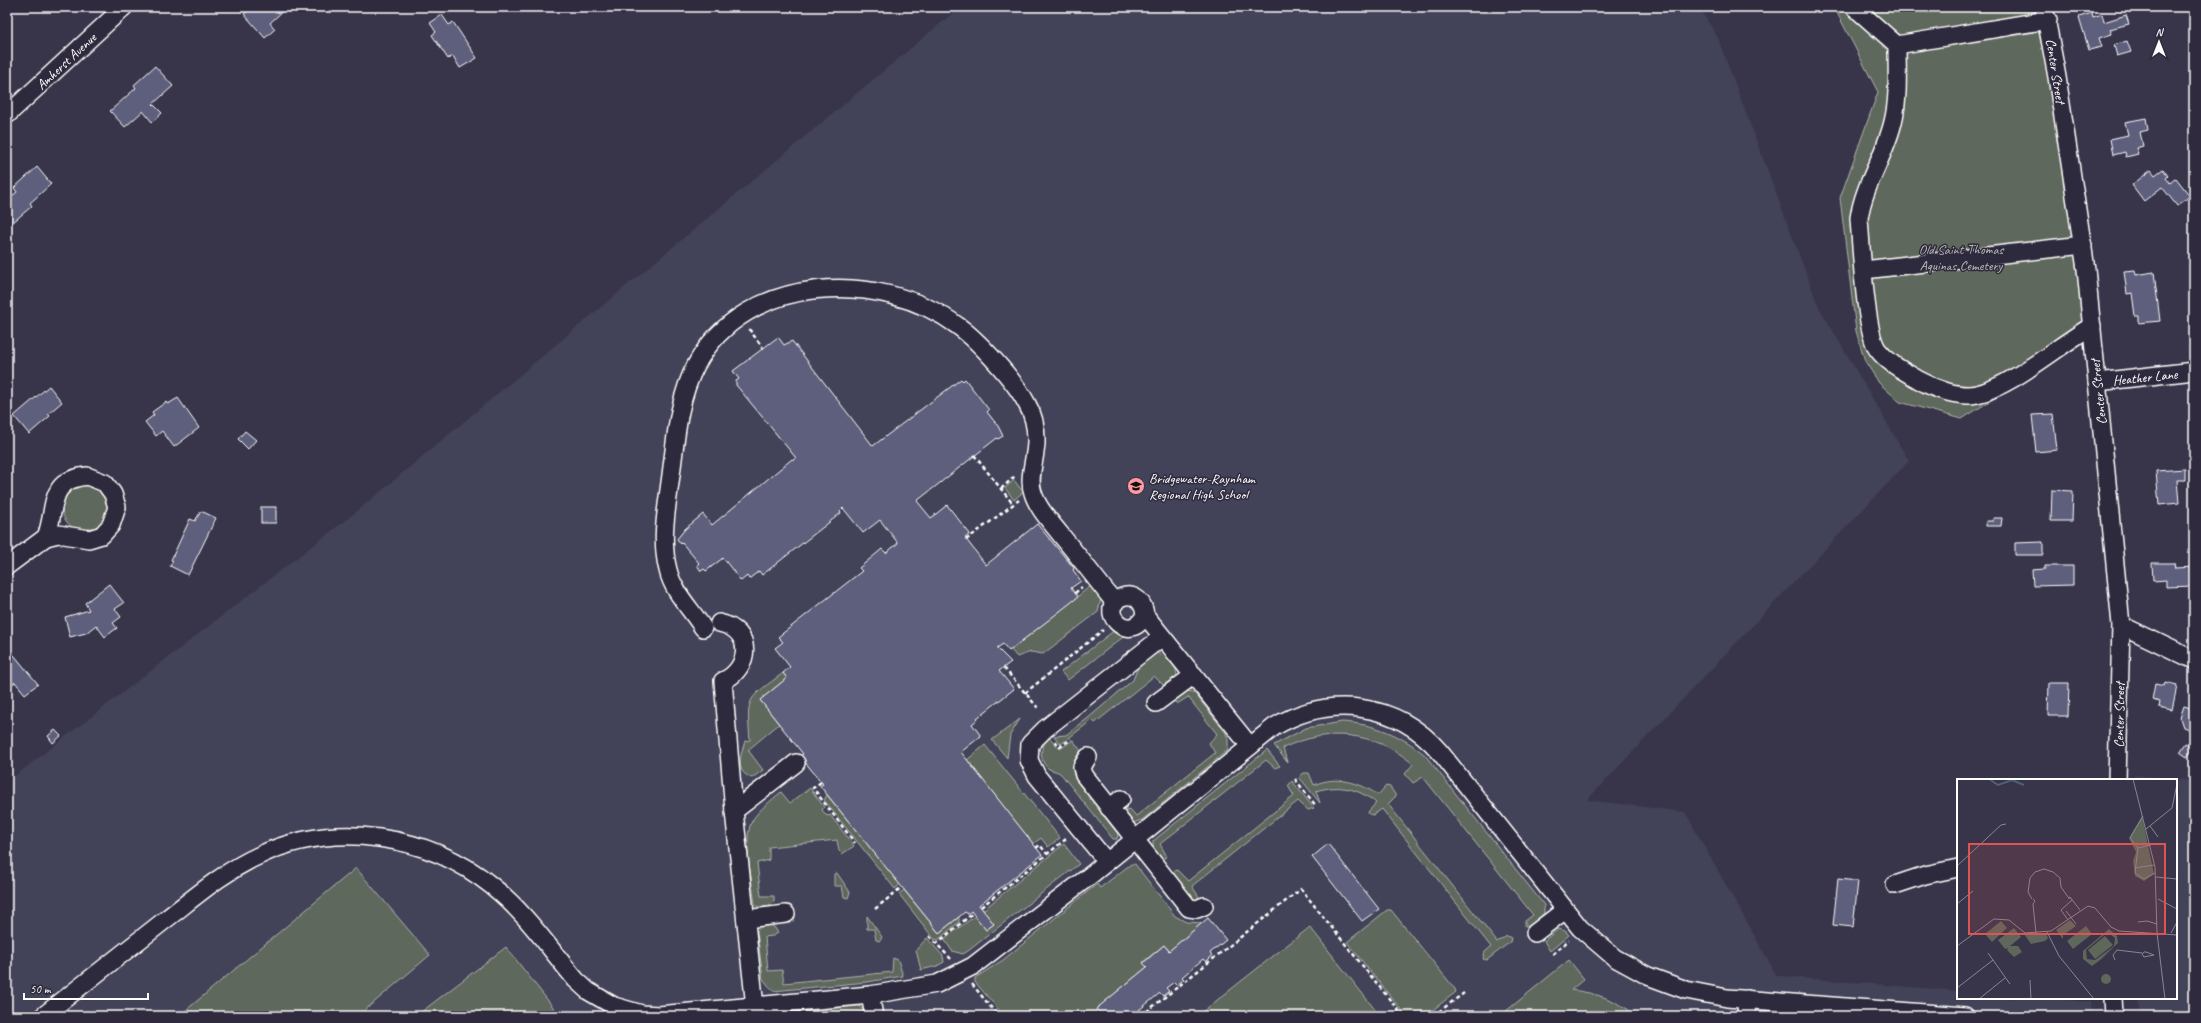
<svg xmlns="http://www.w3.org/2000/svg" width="2201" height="1023" viewBox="0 0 2201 1023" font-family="Caveat,sans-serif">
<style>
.built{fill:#434259}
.green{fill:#5f675b;stroke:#afb3ad}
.building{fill:#5d5f7c;stroke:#fff}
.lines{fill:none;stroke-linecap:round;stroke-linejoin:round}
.minor-casing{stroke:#fff;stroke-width:20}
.path{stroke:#fff;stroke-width:2.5;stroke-dasharray:4 3;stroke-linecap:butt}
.minor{stroke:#2f2a3d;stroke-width:17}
.labels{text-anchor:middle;stroke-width:3;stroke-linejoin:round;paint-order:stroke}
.street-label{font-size:14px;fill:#fff;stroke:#2f2a3d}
.park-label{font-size:14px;fill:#b7bbb5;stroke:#2f2a3d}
.poi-label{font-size:14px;fill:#fff;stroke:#2f2a3d;text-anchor:start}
.inset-river{fill:none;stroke:#4d6278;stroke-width:2}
.inset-road{fill:none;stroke:#888692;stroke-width:1}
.view{fill:#de5353;fill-opacity:0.15;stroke:#de5353;stroke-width:2}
.inset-edge{fill:none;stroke:#fff;stroke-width:2}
</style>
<rect width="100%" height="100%" fill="#38354a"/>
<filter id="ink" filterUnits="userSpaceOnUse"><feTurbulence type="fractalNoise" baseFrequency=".025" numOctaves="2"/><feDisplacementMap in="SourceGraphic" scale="8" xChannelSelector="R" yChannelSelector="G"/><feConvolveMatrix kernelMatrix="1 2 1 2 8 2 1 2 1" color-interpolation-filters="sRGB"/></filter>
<g filter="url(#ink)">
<!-- built -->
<g class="built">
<path d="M960,7H1699L1717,36L1818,305L1909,461L1587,800L1685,812L1777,976L1958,991V998H2046L2090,1002L2091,1016H7V782L356,512Z"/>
<path d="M2134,775L2194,781V1016H2140L2138,998H2176V780H2134Z"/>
</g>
<!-- green -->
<g class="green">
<path d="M1834,7H2032C2062,115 2072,229 2085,340L1962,419L1900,402L1879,383L1865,361L1856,331L1840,198L1878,92Z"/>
<path d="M1014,480L1023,492L1014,500L1005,488Z"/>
<circle cx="85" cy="508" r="23"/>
<path d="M1093,584L1101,598L1098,612L1043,654L1031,652L1017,657L1011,650Z"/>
<path d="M1116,629L1127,634L1068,680L1061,672Z"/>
<path d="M1157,653C1165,656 1180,668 1176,677L1163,685L1154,676L1095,723L1092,720L1061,744L1054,736L1066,735L1087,719L1133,680L1138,667Z"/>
<path d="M783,673L787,678L760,700L779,724L748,750L763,770L752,778C734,772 741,755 745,741L750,740C746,694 748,700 783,673Z"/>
<path d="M1186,691L1193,692L1196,695L1226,733L1228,739V750L1142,820L1133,823L1124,812L1125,809L1131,810L1136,816L1215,753L1209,743L1217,734L1188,697L1177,704L1175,702V699Z"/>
<path d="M1020,719L1010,735L1007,758L992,740Z"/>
<path d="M1342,722C1374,724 1400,734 1425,755L1544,905V913L1530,926H1525V921L1533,915L1423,777L1413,783L1405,774L1413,764C1375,731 1327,727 1283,748L1287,762L1274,745L1306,728Z"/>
<path d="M1050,738L1060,749L1073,740L1081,751C1073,758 1071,769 1075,779L1118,834L1117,839H1113L1061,774C1058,771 1053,771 1049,769C1038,761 1040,744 1050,738Z"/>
<path d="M985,745L1060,838L1048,847L1041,838L1033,844L967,760Z"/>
<path d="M1267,750L1280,766L1275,768L1266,760L1160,844L1166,855L1165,858H1161L1153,847V841Z"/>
<path d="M1304,773H1309L1314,785C1336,775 1359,782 1378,795L1386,786L1390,787L1396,796L1388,804L1497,942L1507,936L1511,938L1510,942L1487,960L1483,959L1485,952L1491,947L1382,809L1373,815L1369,814L1368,812L1376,803C1358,788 1339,784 1316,791L1320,803L1299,777Z"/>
<path d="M1292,781L1314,808L1308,810L1298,801L1192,886L1199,897L1196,900L1194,899L1173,874L1174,871L1177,870L1188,881L1294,796L1288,786Z"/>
<path d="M810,788L824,807L822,810L827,816L830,815L854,846L842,854L839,851L837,840L769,847V860L757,863L761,896H774V902L770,906L758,907L755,905C753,884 742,839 752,821C759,809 771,801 781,792L790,803Z"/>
<path d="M827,795L900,884L895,889L824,800Z"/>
<path d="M1064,844L1079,864L968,951L963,954L952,951L944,939L975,916L986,930L994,924L983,910Z"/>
<path d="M1131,864H1135L1175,916L1186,922L1202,923L1169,951L1164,945L1143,962L1147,967L1096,1009L1102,1016H1004L975,982V978L1003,960L1097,884L1100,888Z"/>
<path d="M356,868L430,955L358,1016H179Z"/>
<path d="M837,873L850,892L848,898L844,897L842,886H834V874Z"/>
<path d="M904,890L939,933L959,917V922L938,940L934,939L899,894Z"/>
<path d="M1387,910H1391L1455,989L1456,992L1425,1016H1406L1347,942Z"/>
<path d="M867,916L882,937L880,941L876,940L874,929H867Z"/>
<path d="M771,925L775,928L778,933L773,936L765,937L768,971L782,970L784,983L892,972L893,958L898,960L903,976L867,982L773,991L763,979L757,931L761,926Z"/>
<path d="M1310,927L1380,1016H1197Z"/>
<path d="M1558,929L1565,931L1569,935L1550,951L1544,941Z"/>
<path d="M927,938L943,956L944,962L937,966L921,970L916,950Z"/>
<path d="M506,947L560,1016H416Z"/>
<path d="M1569,960L1584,979L1571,990C1597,993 1617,1000 1637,1016H1500Z"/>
<path d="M859,1006L863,1009V1016H755Z"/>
</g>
<!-- building -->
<g class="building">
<path d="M252,7H287L270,23L275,29L265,38L244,14Z"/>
<path d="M2092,13L2093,17L2102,14L2104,22L2126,15L2129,24L2110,29L2112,34L2099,38L2102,47L2089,50L2079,17Z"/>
<path d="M442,15L449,25L453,22L477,58L460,68L453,56L448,59L432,35L436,32L430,23Z"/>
<path d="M2127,41L2131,52L2117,56L2114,45Z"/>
<path d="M155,66L173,86L153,104L162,113L152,122L143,111L125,127L110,111L136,88L134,85Z"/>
<path d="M2146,118L2148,130L2140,132L2143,146L2136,148L2138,154L2126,157L2125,152L2113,155L2110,139L2128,135L2125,122Z"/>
<path d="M37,167L51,184L30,203L32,206L12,223L7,218V200L17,192L14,188Z"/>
<path d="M2163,169L2168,176L2166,178L2170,183L2176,178L2190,196L2177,206L2162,187L2144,201L2132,185L2151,170L2155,175Z"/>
<path d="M2135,270L2136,275L2154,272L2160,321L2139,323V316H2135L2132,293L2127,294L2124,271Z"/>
<path d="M778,337L784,345L792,341L873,446L961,379L963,381L965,379L989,410L987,412L998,426L1003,436L998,439L997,438L917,501L931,518L947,505L970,534L965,538L986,565L1037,524L1074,568L1073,570L1081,581L1071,588L1078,597L1009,651L1003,644L997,648L1011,662L999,671L1014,689L977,718L978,719L972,724L981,736L961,752L1042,855L979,905L994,924L986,930L971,911L968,914L965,912L939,933L820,786L823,784L800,756L803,754L760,700L787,678L783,673L790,667L775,648L783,642L778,637L862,571L859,568L882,549L886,553L898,543L880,520L863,533L843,508L840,511L841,513L762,575L759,571L749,579L747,576L741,581L723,558L706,571L704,569L701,571L697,565L699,563L682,543L681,544L677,539L685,529L703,514L712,525L792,459L793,460L796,458L736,385V381L739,379L733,371Z"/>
<path d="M49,386L62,402L48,414L50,416L29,434L14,416Z"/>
<path d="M178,398L199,428L174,447L162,431L156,436L145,422L154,415L152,412L166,402L168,404Z"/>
<path d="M2053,414L2057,450L2036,452L2032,415Z"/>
<path d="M245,431L256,440L248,449L238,439Z"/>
<path d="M2185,469V480H2177L2179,503L2159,505L2156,471Z"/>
<path d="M2052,490L2073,491L2072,521H2051Z"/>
<rect x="261" y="507" width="15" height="16"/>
<path d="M201,511L216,518L188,575L170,566L173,561L171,560L190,519L195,521Z"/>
<path d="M1993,518H2002L2001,526H1986V521H1993Z"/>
<path d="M2043,542V555H2015V543Z"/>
<path d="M2152,563H2174L2175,568L2194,567V586L2166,587V580L2153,581Z"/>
<path d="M2045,566H2073V585L2033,586L2032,570L2045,569Z"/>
<path d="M109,584L124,603L115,609L121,617L113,623L117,628L105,637L96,625L86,633L70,637L65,617L89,610L85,603Z"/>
<path d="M14,655L38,684L25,694L15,682L7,689V661Z"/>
<path d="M2049,683H2069L2068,716H2048Z"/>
<path d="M2165,683L2177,686L2172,710L2159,707L2160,702L2152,700L2155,684L2164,686Z"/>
<path d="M2184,706L2194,709V731L2183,727L2180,718Z"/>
<path d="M55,730L61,736L53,743L48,736Z"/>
<path d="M2186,743L2194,748L2187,757L2180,752Z"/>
<path d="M1328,844L1379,909L1362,921L1312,857Z"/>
<path d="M1838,879L1858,881L1853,927L1833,925Z"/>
<path d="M1208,918L1226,940L1210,953L1212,956L1206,962L1203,959L1182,977L1184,979L1177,985L1174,982L1166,988L1169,991L1163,996L1160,993L1139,1010L1141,1013L1138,1016H1102L1096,1009L1147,967L1143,963L1164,945L1169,951Z"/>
</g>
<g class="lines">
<!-- minor casing -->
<g class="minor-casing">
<g id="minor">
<path d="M1854,7L1897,45C1897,70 1899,98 1893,122C1885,156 1864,184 1859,218C1861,243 1865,334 1878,350C1889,364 1904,371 1919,380C1935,389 1959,398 1977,394C2011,387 2059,345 2092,326"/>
<path d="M2044,7L2057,77L2086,269L2121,625L2117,780"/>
<path d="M1897,45L2048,20"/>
<path d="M7,115L124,7"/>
<path d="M1864,270L2083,245"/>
<path d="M2097,382L2194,371"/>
<path d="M87,476L105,483L113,494L117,507L111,525L102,535L89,539L58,534L46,537C57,510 46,480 87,476Z"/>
<path d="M7,566L46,537"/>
<path d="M1145,615C1128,647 1095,608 1122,597C1135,592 1144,603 1145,615L1250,746"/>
<path d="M719,623C754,630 751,668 723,681L734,811L755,1007"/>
<path d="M2121,625L2194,660"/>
<path d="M703,628C691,609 673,592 668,570C660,539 667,507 671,475C676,437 678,399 696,365C745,273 881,269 958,326C978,340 1016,382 1027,404C1033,414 1036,428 1036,439C1037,456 1027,477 1033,493C1038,509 1051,522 1061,535C1079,557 1097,580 1115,603"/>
<path d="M1156,703L1194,675"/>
<path d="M1088,757L1082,767L1084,775L1189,908L1197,909L1204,906"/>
<path d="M1109,808L1121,799"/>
<path d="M734,811L796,763"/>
<path d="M1107,862L1037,776L1029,760L1030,744L1045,729L1162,637"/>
<path d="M1895,885L1925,875L1958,868"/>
<path d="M746,919L786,914"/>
<path d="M1535,933L1565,910"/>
<path d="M870,995L874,1016"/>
<path d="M2113,998L2114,1016"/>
<path d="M43,1016C84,984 124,952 165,920C195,897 223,872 258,856C333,820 428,834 492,886C525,912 549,948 576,980L588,991L614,1006L642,1014L659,1015L870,995L937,984L973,966L1092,874L1274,727C1329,694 1397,702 1440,752L1580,928L1615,958L1648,976L1686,990L1727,998L1965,1016"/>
<path d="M1746,1016L1747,999"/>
</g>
</g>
<!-- path -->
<g class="path">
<path d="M749,329L763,348"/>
<path d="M974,455L1013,504"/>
<path d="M1001,489L1015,476"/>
<path d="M966,540L1019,500"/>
<path d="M1075,593L1082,587"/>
<path d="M1004,668L1038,708"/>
<path d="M1025,693L1103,630"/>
<path d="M1055,741L1060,747L1071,739"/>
<path d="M1295,779L1316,806"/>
<path d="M821,782L813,788L855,843"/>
<path d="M1036,848L1040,845L1047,854"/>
<path d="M981,907L1066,839"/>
<path d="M875,909L902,887"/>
<path d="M929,936L951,959"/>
<path d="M936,944L973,913"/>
<path d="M1553,954L1569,940"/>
<path d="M972,984L998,1016"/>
<path d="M1141,1016L1301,889L1403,1016"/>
<path d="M1433,1016L1464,993"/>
</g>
<!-- minor -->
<use href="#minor" class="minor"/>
</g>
</g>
<!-- icons -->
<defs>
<g id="school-disc" transform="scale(0.9)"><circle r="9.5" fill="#ff9aa2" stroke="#2f2a3d"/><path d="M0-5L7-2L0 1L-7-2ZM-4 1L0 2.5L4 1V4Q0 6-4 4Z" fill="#111"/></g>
</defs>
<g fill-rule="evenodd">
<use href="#school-disc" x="1136" y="486"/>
</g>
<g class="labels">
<!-- street labels -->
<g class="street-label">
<text transform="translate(66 61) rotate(-43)" y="5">Amherst Avenue</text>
<text transform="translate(2056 71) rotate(81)" y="5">Center Street</text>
<text transform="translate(2145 377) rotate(-6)" y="5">Heather Lane</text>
<text transform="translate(2098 392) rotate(-96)" y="5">Center Street</text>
<text transform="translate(2119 715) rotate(-89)" y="5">Center Street</text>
</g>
<!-- park labels -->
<g class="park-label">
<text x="1961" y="254">Old Saint Thomas<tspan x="1961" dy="16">Aquinas Cemetery</tspan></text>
</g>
<!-- poi labels -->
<g class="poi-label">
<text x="1149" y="483">Bridgewater-Raynham<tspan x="1149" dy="16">Regional High School</tspan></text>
</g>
</g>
<!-- overview -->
<g transform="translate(1957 779)">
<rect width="220" height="220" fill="#38354a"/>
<path d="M185,37L197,95L187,102L178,97L176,82L179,73L172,59ZM113,141L119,147L106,156V160L99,151ZM44,142L50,149L35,163L28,155ZM129,147L135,155L116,170L110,162ZM57,149L64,158L53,167H61L65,173L57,178L50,171L51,169L48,170L41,161ZM152,150L160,157L161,164L144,180L162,167L135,187L126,180V172ZM153,155L158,159L157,167L138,181L130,180L129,171L147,156ZM89,154L91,159L88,162L74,165L67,155ZM148,157L156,166L138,180L131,171ZM144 200a5 5 0 1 1 10 0a5 5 0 1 1-10 0Z" fill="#5f675b" fill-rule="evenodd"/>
<path class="inset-river" d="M32,0L41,6L55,1L67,6"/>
<path class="inset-road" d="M176,0L198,88L200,154L208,220M186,37L173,59L181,69L178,94L187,100L198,94M193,47L201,58M189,50L215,29L220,5M181,69L194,66M0,87L44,46L49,45M178,89L197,86M199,98L220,100M114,119H111L113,118L123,131M75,120L71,113L73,99L78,93L87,90L96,93L103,99L104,108L111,118M76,120L78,122L76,125L79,154M201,120L220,130M0,125L16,112M109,132L119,145M111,141L104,131L115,121M181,143L190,142L200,145M90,153L102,177L137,220M214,154L220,143M0,167L37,140L52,141L68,154L94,152L131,127L138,129L154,148L162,152L220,156M187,173H189L197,176L187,178L185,175ZM31,174L53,205M158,181L156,176L160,171L185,174M73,201L74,220M0,209L36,181M22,220L48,199"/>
<path class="view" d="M12,65H208V155H12Z"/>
<rect width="220" height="220" class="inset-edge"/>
</g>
<!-- margin -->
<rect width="2201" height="1023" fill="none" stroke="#2f2a3d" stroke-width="24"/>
<rect x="12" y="12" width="2177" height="999" fill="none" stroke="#fff" stroke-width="1.5" filter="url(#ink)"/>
<!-- north arrow -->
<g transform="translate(2159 42)" stroke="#2f2a3d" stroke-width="3" paint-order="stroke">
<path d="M0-3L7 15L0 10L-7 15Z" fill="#ffffff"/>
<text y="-6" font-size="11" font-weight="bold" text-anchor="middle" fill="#ffffff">N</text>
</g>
<!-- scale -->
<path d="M24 993v6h124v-6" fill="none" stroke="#ffffff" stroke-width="2"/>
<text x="30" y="993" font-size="12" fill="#ffffff" stroke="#2f2a3d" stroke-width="3" paint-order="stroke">50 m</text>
</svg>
